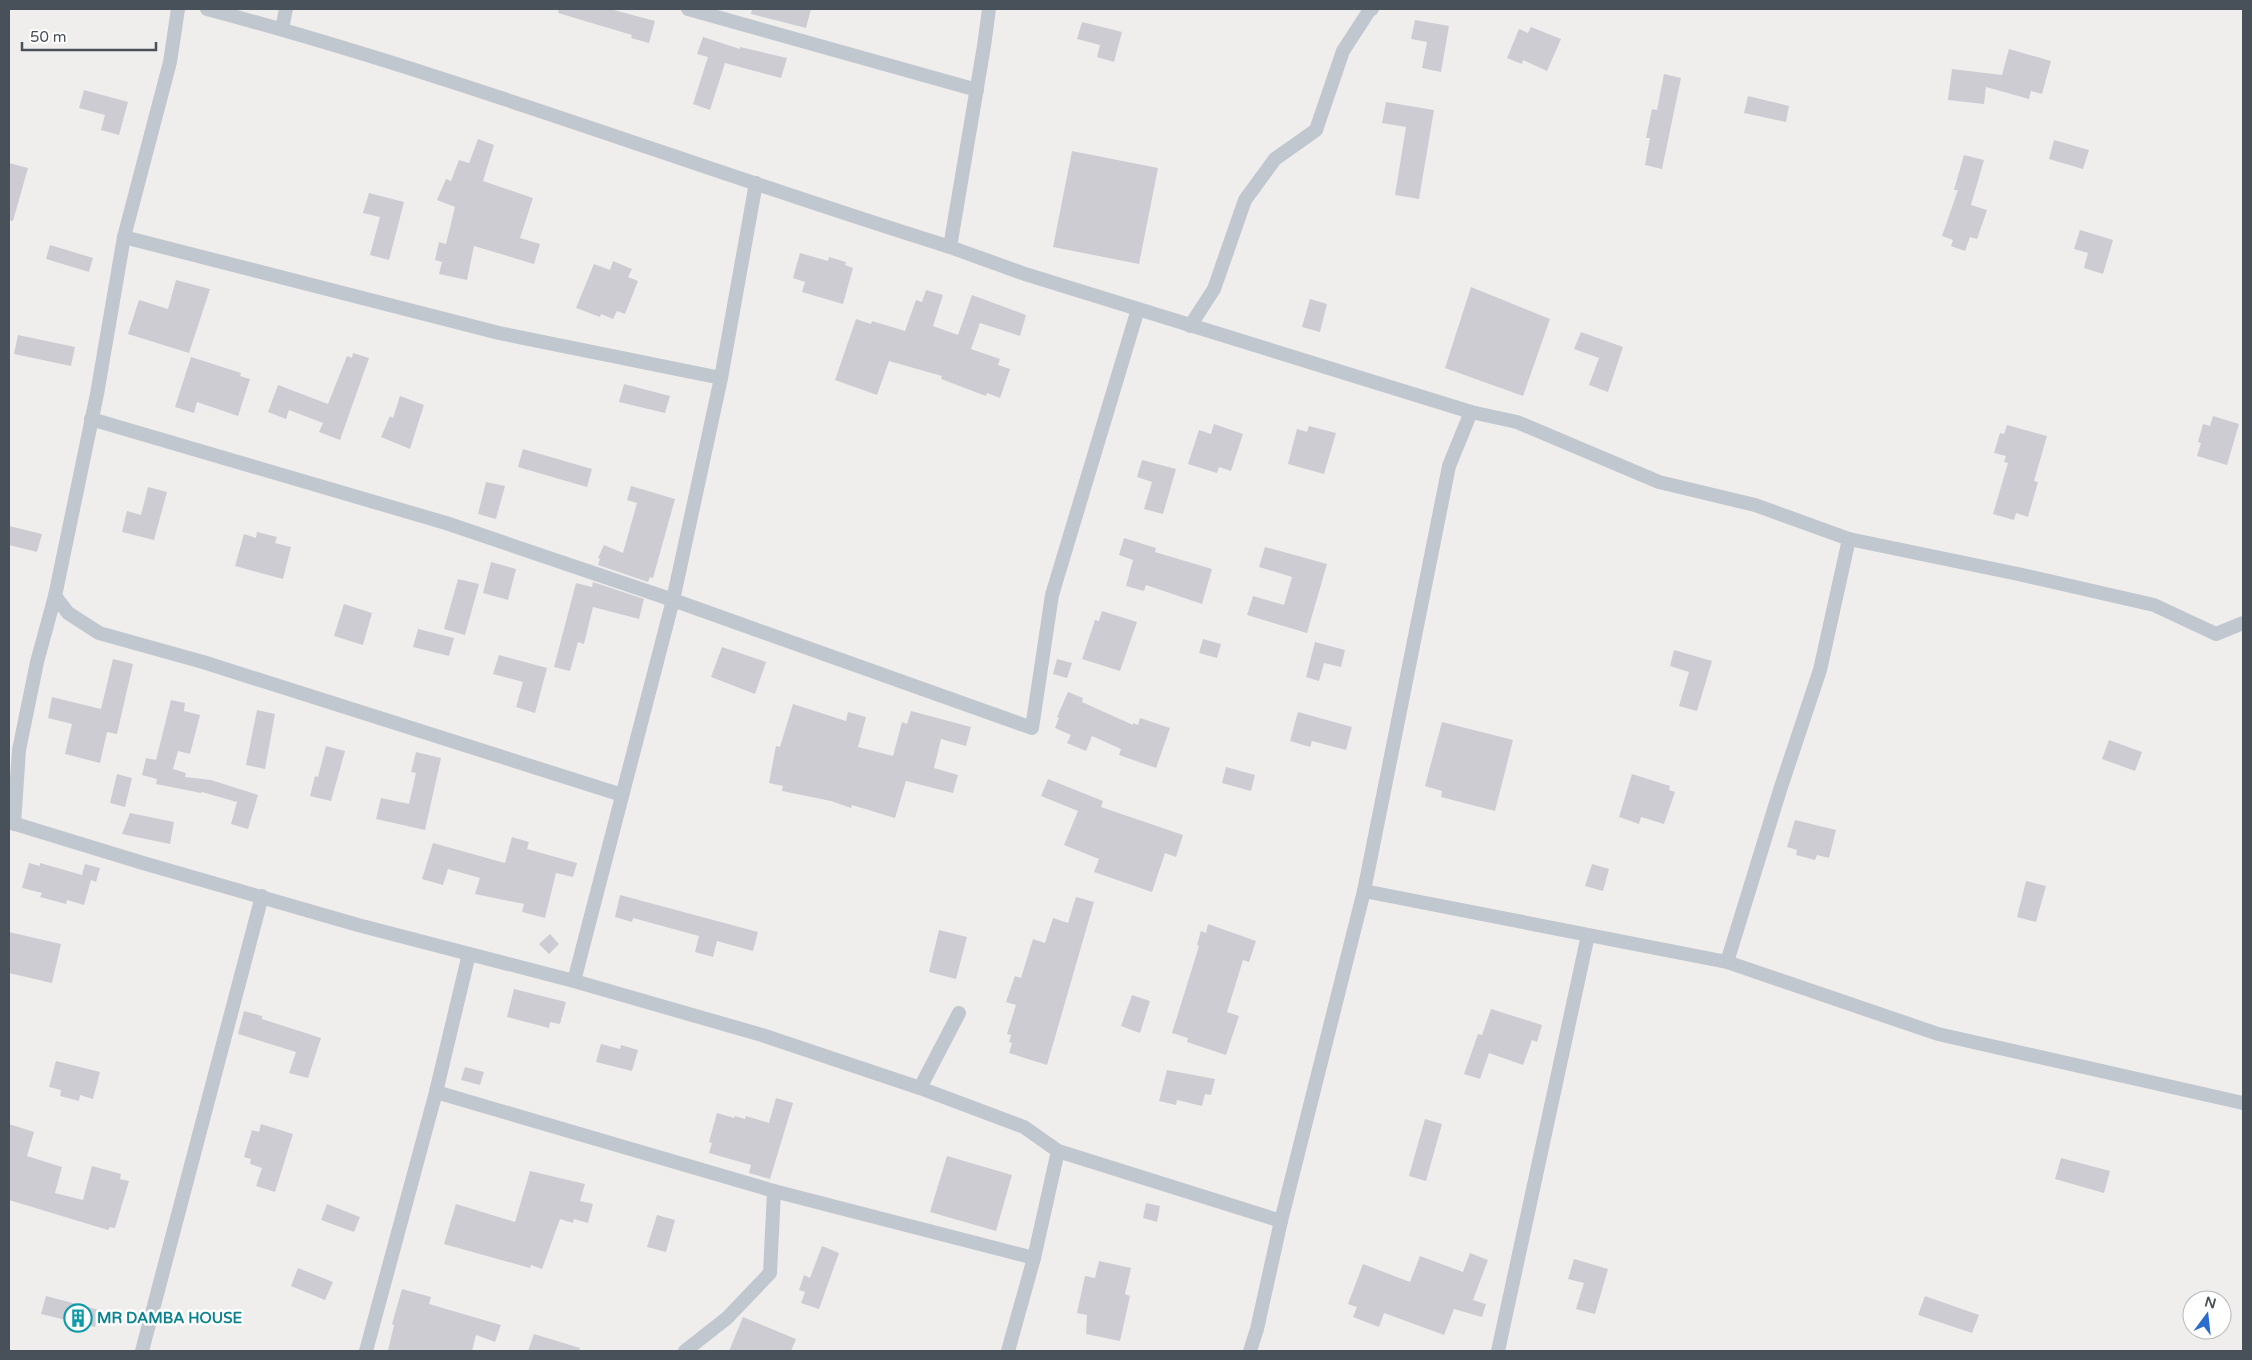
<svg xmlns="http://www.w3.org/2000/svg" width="2252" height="1360" viewBox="0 0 2252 1360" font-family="'Varela Round',sans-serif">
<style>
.building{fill:#ccccd2}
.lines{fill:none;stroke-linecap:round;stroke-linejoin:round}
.minor{stroke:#c0c7ce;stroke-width:14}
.labels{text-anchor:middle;stroke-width:5;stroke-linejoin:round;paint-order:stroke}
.culture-label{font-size:15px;font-weight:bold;fill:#0d838f;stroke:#fff;text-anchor:start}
</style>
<rect width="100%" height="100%" fill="#f0eeed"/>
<!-- building -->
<g class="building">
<path d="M559,9H610L655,21L649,43L631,38L632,35L558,13Z"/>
<path d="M752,9H811L806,28L751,14Z"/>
<path d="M1415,20L1449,26L1441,72L1422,68L1427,42L1411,39Z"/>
<path d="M1082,22L1122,32L1114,62L1097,57L1100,45L1077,39Z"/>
<path d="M1531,27L1561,39L1547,71L1523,60L1522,64L1507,58L1519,29L1528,33Z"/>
<path d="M703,37L740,49V47L787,58L781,78L725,63L710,110L693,104L708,57L697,54Z"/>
<path d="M2009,49L2051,61L2042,94L2031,91L2029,99L1986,87L1984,104L1948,100L1952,69L2002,75Z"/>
<path d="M1664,74L1681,78L1662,169L1645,165L1650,138H1646L1652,109L1657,110Z"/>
<path d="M84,90L128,102L119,135L101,130L105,115L79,108Z"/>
<path d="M1748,96L1789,106L1786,122L1744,113Z"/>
<path d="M1386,102L1434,110L1419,199L1395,195L1406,127L1382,123Z"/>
<path d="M478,139L494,145L483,181L533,198L520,238L540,244L534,264L474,246L467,280L439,274L442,262L435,260L439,242L446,244L455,207L437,200L446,179L451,181L459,160L469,163Z"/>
<path d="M2054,140L2089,150L2083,169L2049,159Z"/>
<path d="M1072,151L1158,168L1139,264L1053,247Z"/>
<path d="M1964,155L1984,160L1971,205L1987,210L1977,239L1970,237L1965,251L1951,246L1953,240L1942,236L1958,190H1954Z"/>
<path d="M9,163L28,168L13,221L9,220Z"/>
<path d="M369,193L404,202L389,260L370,255L380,217L363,213Z"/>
<path d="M2080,230L2113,240L2103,274L2084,268L2088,253L2074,249Z"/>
<path d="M50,245L93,258L89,272L46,259Z"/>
<path d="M800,253L828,261L829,257L846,262L845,265L853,268L843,304L802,292L805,282L793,278Z"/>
<path d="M613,261L632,269L628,277L638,281L625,314L617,311L613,319L601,314L600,317L576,308L594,264L610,270Z"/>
<path d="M176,280L210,289L189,353L128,334L139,300L168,309Z"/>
<path d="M1471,287L1550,319L1523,396L1445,368Z"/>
<path d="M926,290L943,295L933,326L958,335L972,295L1026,315L1020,336L980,323L971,349L1000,359L998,365L1010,369L1000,398L987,393L986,396L941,379L942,376L889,361L877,395L835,380L856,319L871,324L872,321L905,331L916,300L922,302Z"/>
<path d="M1310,299L1327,304L1320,332L1302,327Z"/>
<path d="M1581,332L1623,347L1608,392L1589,385L1599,358L1574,349Z"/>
<path d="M18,335L75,347L71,366L14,354Z"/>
<path d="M353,353L369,358L340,440L319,432L323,423L289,410L286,419L268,412L278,385L328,404L347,356L352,358Z"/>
<path d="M191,357L241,373L240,376L250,379L238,416L197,402L194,413L175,407Z"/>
<path d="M624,384L670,396L665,413L619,402Z"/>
<path d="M400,396L424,405L410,449L381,437L390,416L393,418Z"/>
<path d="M2213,416L2239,424L2227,465L2197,456L2201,443L2198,442L2203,424L2210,426Z"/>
<path d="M1214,424L1243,434L1231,471L1219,467L1217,473L1188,464L1199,430L1211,434Z"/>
<path d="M2007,425L2047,436L2034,481L2038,482L2028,517L2016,513L2014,520L1993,514L2008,463L2004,462L2006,456L1994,453L2000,433L2004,434Z"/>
<path d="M1309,426L1336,433L1324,474L1288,464L1297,429L1307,432Z"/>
<path d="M523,449L592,469L587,487L518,467Z"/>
<path d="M1142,460L1176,469L1163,514L1144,509L1152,482L1137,477Z"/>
<path d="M486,482L505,486L496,519L478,514Z"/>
<path d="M631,486L675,499L653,578L650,577L648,582L598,565L600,559L598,558L604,545L623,553L637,503L627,500Z"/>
<path d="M148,487L167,492L154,540L122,532L127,511L141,515Z"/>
<path d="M9,526L42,534L37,552L9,545Z"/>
<path d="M257,532L277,537L275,543L291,547L283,579L235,566L244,534L256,538Z"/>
<path d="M1124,538L1156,548L1155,552L1212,569L1202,604L1146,585L1144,591L1126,586L1133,560L1119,555Z"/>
<path d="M1265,547L1327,564L1307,633L1247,615L1253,596L1284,605L1292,577L1259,567Z"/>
<path d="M491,562L516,569L508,600L483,593Z"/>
<path d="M458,579L479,584L465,635L444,629Z"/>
<path d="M593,582L644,599L639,619L593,607L584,644L578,642L570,671L554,667L576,583L592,587Z"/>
<path d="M344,604L372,613L363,645L334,636Z"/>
<path d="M1102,611L1137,622L1120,671L1082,659L1095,620L1099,621Z"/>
<path d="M418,629L454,638L449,656L413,647Z"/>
<path d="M1203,639L1221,644L1217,658L1199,653Z"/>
<path d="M1315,642L1345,650L1341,667L1324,663L1319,681L1306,677Z"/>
<path d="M722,647L766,662L755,694L711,677Z"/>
<path d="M1674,650L1712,661L1697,711L1679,706L1689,672L1670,666Z"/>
<path d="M499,655L547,668L535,713L516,707L523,682L493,674Z"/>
<path d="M113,659L133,664L117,734L107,732L100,763L65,754L72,724L48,718L52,697L101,709Z"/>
<path d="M1057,659L1072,663L1067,678L1053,674Z"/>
<path d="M1068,692L1083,698L1082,702L1133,725V723L1138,725L1140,718L1170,728L1156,768L1119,755L1121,749L1092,736L1086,751L1067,743L1071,735L1055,728L1059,718L1057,717Z"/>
<path d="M171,700L185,703L184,711L200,715L190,754L178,751L173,769L186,773L185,777L211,780L258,795L248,829L231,824L237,802L202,792L201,793L156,784L157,779L142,775L146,758L156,760Z"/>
<path d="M793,704L846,721L848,712L866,717L858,747L893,756L902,722L907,724L911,711L971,727L966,746L941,739L934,768L958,775L953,793L906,781L895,818L852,805L851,808L831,801L782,791L783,786L769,783L776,746L780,747Z"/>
<path d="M257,710L275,714L265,769L246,765Z"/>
<path d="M1298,712L1352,727L1346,750L1312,741L1310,747L1290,741Z"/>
<path d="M1442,722L1513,740L1495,811L1441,797L1442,791L1425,786Z"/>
<path d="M2109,740L2142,752L2135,771L2102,759Z"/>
<path d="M326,746L345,751L331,801L310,796L315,776L318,777Z"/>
<path d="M416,752L441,758L425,830L376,819L381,798L409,804L416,773L411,772Z"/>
<path d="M1226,767L1255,775L1251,791L1222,783Z"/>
<path d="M117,774L132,778L125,807L110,803Z"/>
<path d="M1632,774L1670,786L1669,790L1675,792L1664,824L1641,817L1639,824L1619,817Z"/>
<path d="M1048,779L1103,801L1101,807L1183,835L1176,857L1165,853L1152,892L1094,872L1099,859L1064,845L1078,811L1041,796Z"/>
<path d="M130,813L174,822L170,844L122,834Z"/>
<path d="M1795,820L1836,830L1829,858L1817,855L1815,860L1796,855L1797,850L1787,847Z"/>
<path d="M512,837L529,842L527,849L577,863L573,877L556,873L545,918L522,912L524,904L475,894L480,878L448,869L443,885L422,879L433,843L505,863Z"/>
<path d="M29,863L40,866V863L82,875L85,864L100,868L96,882L91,880L84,905L67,900L66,904L40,897L42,893L22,888Z"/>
<path d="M1592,864L1609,869L1603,891L1585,886Z"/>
<path d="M2026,881L2046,886L2036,922L2017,917Z"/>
<path d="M620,895L758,932L753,951L717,941L713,957L695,952L699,936L633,918L632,922L615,917Z"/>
<path d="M1076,897L1094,902L1047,1065L1009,1053L1012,1043L1009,1042L1011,1035L1007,1034L1016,1005L1006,1002L1015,976L1021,978L1033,939L1045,943L1053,918L1068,923Z"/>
<path d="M1208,924L1256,941L1249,962L1243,960L1227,1012L1239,1016L1226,1055L1187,1042L1188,1038L1172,1033L1199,946L1197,945L1201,931L1206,933Z"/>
<path d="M939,930L967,937L956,979L929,972Z"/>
<path d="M9,932L61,944L52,983L9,973Z"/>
<path d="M550,934L559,944L549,954L539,944Z"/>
<path d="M514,989L566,1002L560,1024L550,1022L549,1028L507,1017Z"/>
<path d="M1132,995L1150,1001L1140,1033L1121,1026Z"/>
<path d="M1491,1009L1542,1025L1537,1042L1532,1040L1523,1065L1489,1053L1480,1079L1464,1074L1478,1034L1482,1035Z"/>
<path d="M244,1011L262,1016V1019L321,1038L308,1078L289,1073L296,1052L238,1034Z"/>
<path d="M601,1044L620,1049L621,1045L638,1050L632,1071L596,1062Z"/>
<path d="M56,1061L100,1072L93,1099L80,1095L79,1101L60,1096L61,1090L49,1087Z"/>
<path d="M465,1067L484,1072L480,1085L461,1080Z"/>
<path d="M1167,1070L1215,1079L1211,1095L1205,1094L1202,1106L1177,1100L1176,1105L1159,1101Z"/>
<path d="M776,1098L793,1103L770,1179L749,1173L751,1165L709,1153L712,1143L709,1142L717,1113L734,1118L735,1116L745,1119L746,1116L769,1123Z"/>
<path d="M1425,1119L1442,1124L1426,1181L1409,1176Z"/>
<path d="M9,1124L34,1132L27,1156L62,1167L55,1193L83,1200L92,1166L121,1174L120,1179L129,1181L115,1228L110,1227L108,1230L9,1200Z"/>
<path d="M261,1124L293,1134L275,1192L256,1186L262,1168L250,1164L251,1159L244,1157L252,1130L259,1132Z"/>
<path d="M947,1156L1012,1175L996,1231L930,1212Z"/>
<path d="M2061,1158L2110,1171L2104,1193L2055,1179Z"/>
<path d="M530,1171L585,1184L580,1201L593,1204L588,1223L574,1219L573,1223L560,1219L542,1269L531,1265L530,1268L444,1244L456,1204L515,1222Z"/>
<path d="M1146,1203L1160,1206L1157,1222L1143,1218Z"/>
<path d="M327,1204L360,1217L354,1232L321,1220Z"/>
<path d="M657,1215L675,1220L666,1252L647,1247Z"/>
<path d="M822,1246L839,1253L819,1309L801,1303L805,1292L799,1290L804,1275L810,1278Z"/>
<path d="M1470,1253L1488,1260L1473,1300L1486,1304L1482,1317L1454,1309L1444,1335L1384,1313L1379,1327L1353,1317L1357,1307L1348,1304L1363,1264L1410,1282L1420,1256L1463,1272Z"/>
<path d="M1574,1259L1608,1269L1595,1314L1576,1309L1584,1283L1568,1279Z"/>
<path d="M1099,1261L1131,1268L1125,1294L1130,1296L1120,1341L1086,1334L1087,1315L1077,1313L1085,1276L1095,1278Z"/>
<path d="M298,1268L333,1282L325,1300L291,1286Z"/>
<path d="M402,1289L431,1297L429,1304L501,1325L495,1342L476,1335L472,1351H388L394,1325L392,1324Z"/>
<path d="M46,1296L99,1310L95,1327L41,1314Z"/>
<path d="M1925,1296L1979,1315L1972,1333L1918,1315Z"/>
<path d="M743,1317L796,1339L791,1351H729Z"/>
<path d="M534,1334L580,1348L579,1351H528Z"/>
</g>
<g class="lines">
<!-- minor -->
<g class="minor">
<path d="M207,9C459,76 702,170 950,247L1025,274L1471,412L1517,422L1659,482L1755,505L1849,539L2018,574L2154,605L2216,634L2243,623"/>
<path d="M688,9L977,90"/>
<path d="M282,29L286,9"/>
<path d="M124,237L499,333L721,378"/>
<path d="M950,247L984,46L989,9"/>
<path d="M1190,326L1214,289L1245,200L1275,159L1316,130L1343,51L1369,11L1372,9"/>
<path d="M91,419L446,523L673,600L1032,728L1052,595L1138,309"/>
<path d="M1849,539L1820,670L1780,790L1727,962L1938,1034L2243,1103"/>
<path d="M55,596L68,613L99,633L203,662L622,795"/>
<path d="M9,822L143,863L358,925L574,981L762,1035L920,1088L1024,1127L1058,1151L1281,1221"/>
<path d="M14,824L19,750L37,662L55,596L97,394L124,237L170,62L178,9"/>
<path d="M1364,891L1727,962"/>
<path d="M574,981L673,600L721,378L756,183"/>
<path d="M920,1088L959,1013"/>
<path d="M436,1092L774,1191L1034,1258"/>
<path d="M142,1351L262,896"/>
<path d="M366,1351L436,1092L469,954"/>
<path d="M685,1351L727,1318L770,1273L774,1191"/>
<path d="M1008,1351L1034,1258L1058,1151"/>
<path d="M1250,1351L1257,1329L1281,1221L1364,891L1449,466L1471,412"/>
<path d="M1498,1351L1588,935"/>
</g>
</g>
<!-- icons -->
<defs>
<g id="building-ring" transform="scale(1.4375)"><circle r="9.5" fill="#fff" stroke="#0f9aa8" stroke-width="1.5"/><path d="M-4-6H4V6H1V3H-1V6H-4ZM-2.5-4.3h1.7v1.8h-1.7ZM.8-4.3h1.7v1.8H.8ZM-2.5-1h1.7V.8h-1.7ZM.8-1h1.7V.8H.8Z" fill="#0f9aa8"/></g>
</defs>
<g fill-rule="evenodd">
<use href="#building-ring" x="78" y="1318"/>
</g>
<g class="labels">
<!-- culture labels -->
<g class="culture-label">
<text x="97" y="1323">MR DAMBA HOUSE</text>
</g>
</g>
<!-- border -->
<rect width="2252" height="1360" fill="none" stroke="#485059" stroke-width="20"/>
<!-- north arrow -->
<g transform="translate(2207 1315) rotate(15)"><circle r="24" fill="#ffffff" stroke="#b6b9bd"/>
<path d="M0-4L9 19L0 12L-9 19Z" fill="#2c6ccc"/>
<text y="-8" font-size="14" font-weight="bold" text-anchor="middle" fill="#485059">N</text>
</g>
<!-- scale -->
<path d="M22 42v8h134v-8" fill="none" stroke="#485059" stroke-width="2.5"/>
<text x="30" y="42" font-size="15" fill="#485059" stroke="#ffffff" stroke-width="4" paint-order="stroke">50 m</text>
</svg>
